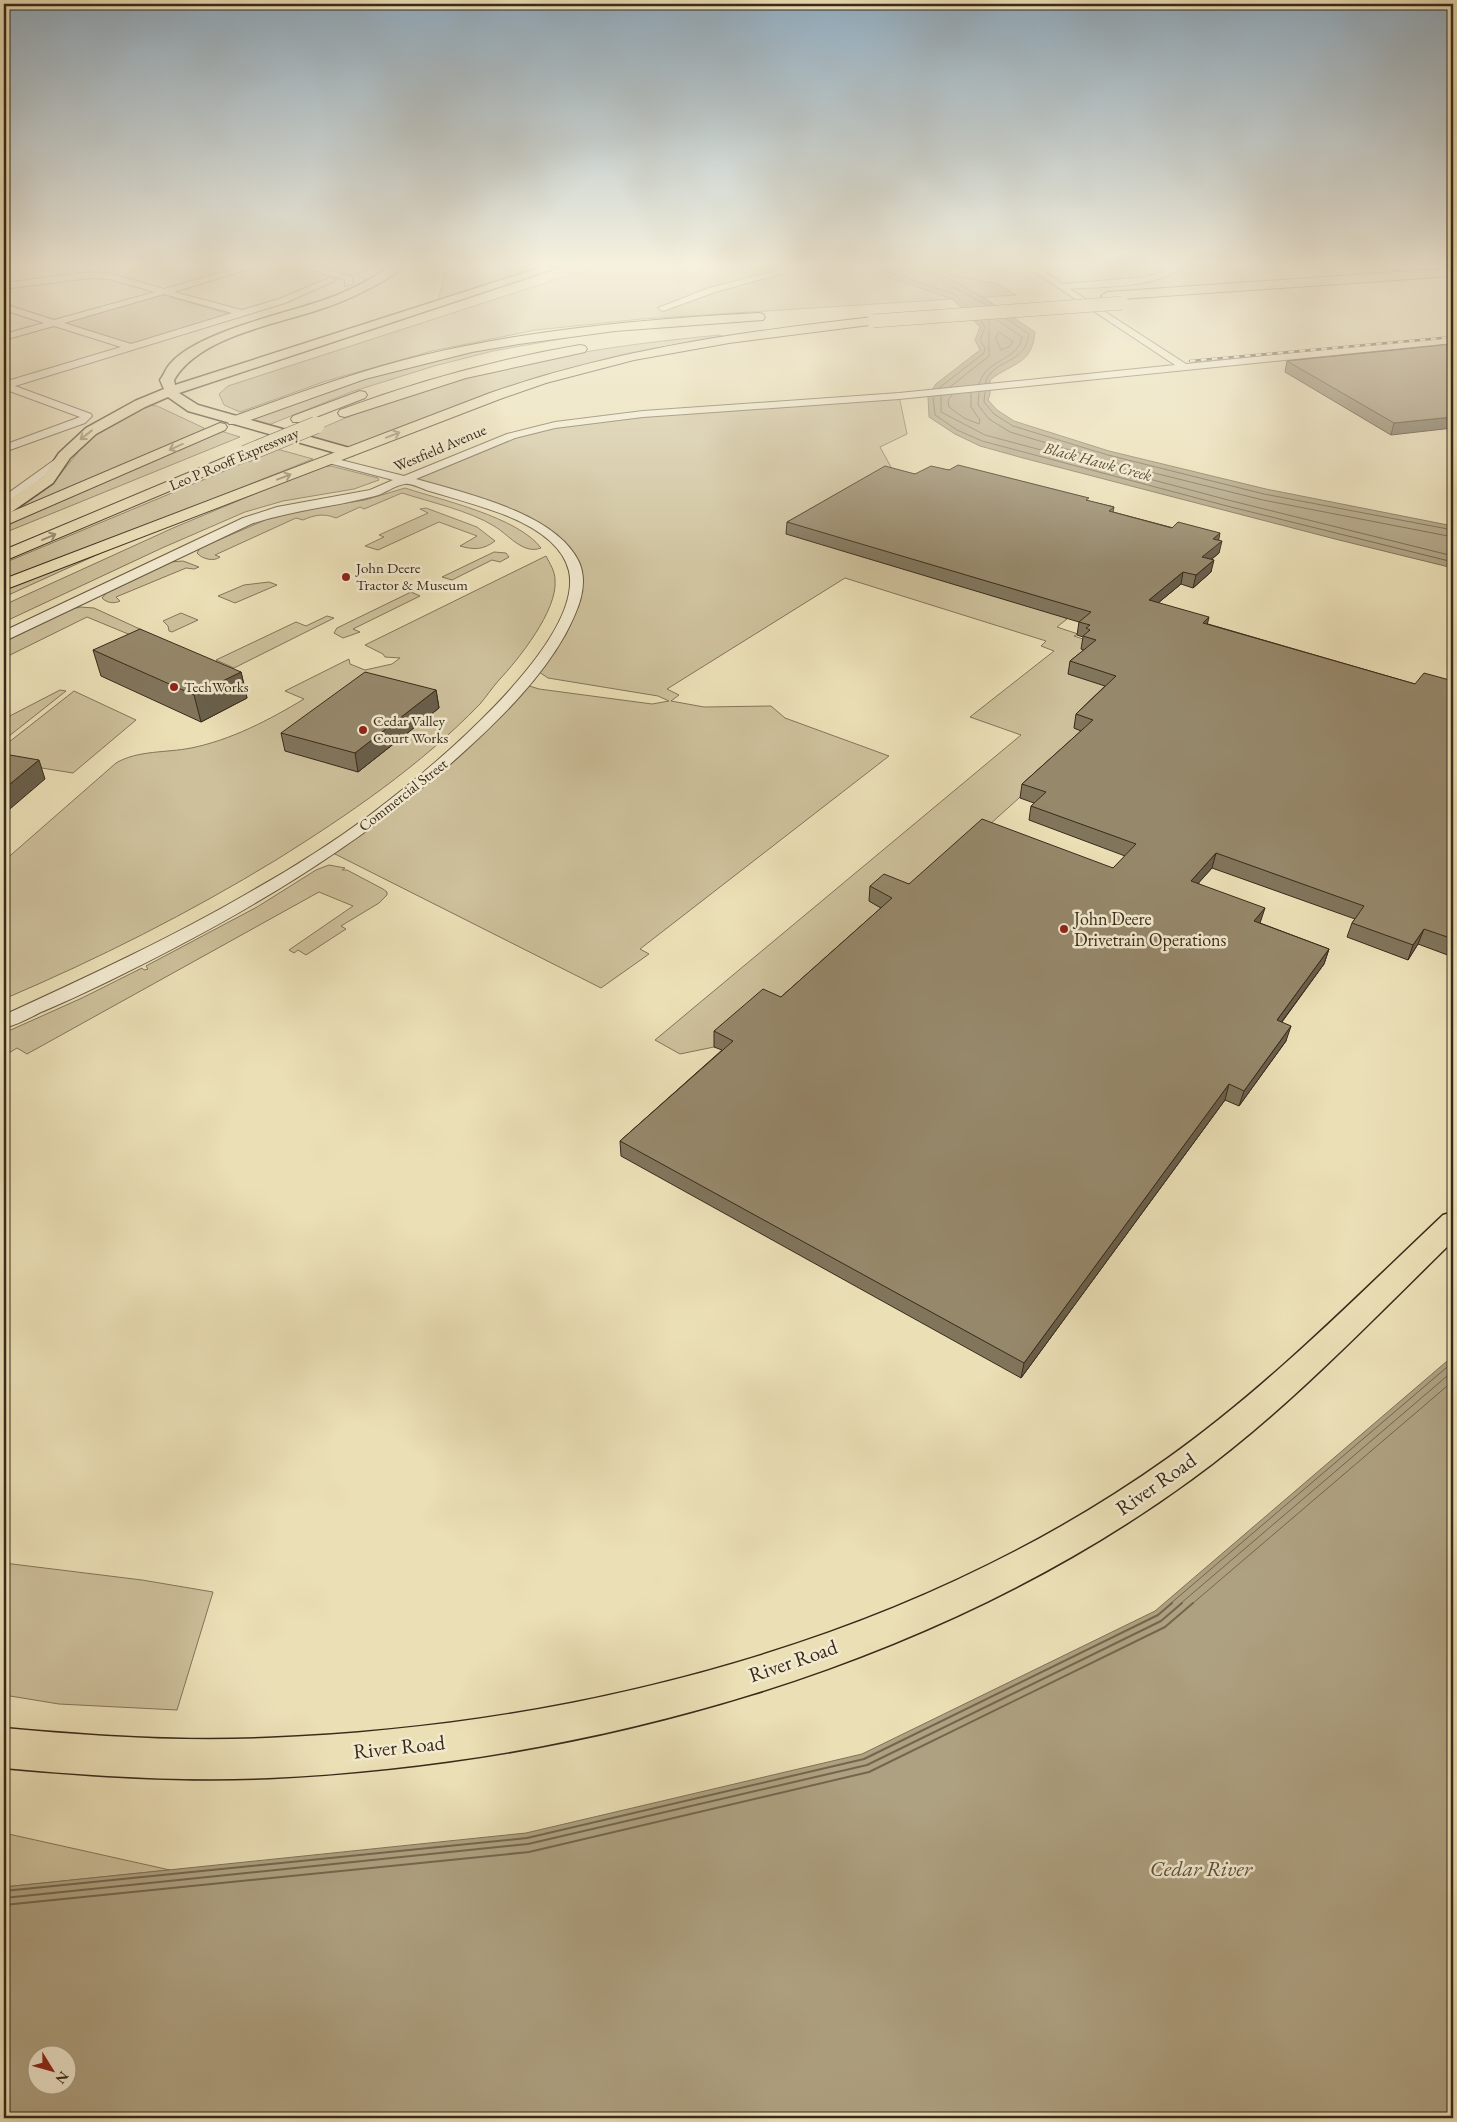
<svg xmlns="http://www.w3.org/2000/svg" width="1457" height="2122" viewBox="0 0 1457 2122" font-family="'EB Garamond',serif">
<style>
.green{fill:#cdc09b;stroke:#83755a}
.water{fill:#aea181;stroke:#7f7157;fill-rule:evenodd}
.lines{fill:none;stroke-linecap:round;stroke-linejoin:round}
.shore-far1{stroke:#74664d;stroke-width:1}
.shore{stroke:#74664d;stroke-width:2}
.minor-casing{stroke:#665740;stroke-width:2}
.major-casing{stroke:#392a19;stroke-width:3}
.highway-casing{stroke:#392a19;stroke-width:2}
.minor{fill:#f2ead0;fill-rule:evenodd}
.major{fill:#ebdfb6;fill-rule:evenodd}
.highway{fill:#ebdfb6;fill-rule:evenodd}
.rail-casing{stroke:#392a19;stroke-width:2.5}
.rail{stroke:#f2ead0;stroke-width:2;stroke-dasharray:5.5;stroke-linecap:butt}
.highway-bridge-far1-casing{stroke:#392a19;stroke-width:14;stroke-linecap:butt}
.highway-bridge-casing{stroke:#392a19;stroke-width:18;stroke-linecap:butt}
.highway-bridge-far1{stroke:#ebdfb6;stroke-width:13}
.highway-bridge{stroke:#ebdfb6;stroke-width:17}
.wall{fill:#81755c;stroke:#392a19}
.shaded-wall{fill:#695f4b;stroke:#392a19}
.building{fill:#96886b;stroke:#392a19}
.oneway{stroke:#928468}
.poi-dot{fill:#8f2418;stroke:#f2ead0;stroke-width:2}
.labels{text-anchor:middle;stroke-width:5;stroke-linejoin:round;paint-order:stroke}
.far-street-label{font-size:15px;fill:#392a19;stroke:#f2ead0}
.far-poi-label{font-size:15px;fill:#392a19;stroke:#f2ead0;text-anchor:start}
.far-water-label{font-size:16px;font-style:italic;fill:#5c4e38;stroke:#f2ead0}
.poi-label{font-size:18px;fill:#392a19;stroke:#f2ead0;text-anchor:start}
.near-street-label{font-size:21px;fill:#392a19;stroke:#f2ead0}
.near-water-label{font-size:22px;font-style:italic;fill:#5c4e38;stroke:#f2ead0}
</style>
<rect width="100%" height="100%" fill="#ebdfb6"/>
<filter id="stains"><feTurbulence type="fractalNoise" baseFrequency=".004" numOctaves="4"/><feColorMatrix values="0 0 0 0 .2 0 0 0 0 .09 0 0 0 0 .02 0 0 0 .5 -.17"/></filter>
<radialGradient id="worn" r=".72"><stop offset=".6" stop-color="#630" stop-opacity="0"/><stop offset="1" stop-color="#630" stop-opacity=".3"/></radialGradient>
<!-- green -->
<g class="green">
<path d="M448,267H542L438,300Z"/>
<path d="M594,267H932L944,273L998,284L1016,295L642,319L536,330L432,351L326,381L240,412L224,405L219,394L228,386Z"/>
<path d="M163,295L230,314L133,344H126L63,323Z"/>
<path d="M583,335L493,351L434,366L351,392L266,426L246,419L351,381L487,347Z"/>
<path d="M720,335L722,336L624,354L540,376L477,398L349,449L303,437C432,374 578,348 720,335Z"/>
<path d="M899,396L907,434L880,447L891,467L877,476L1067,619L1057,627L1078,634L1074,636L1086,640L1114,689L1074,728L1090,734L907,899L869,901L890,913L780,1012L762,1004L714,1047L680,1054L655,1040L1021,735L970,717L1054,651L1041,646L1046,641L845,578L667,689L679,695L671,701L704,707L771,706L785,718L889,756L640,949L649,954L601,988L329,851L376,818L523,684L539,689L652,704L669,701L658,696L548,678L536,670L576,596L568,554L528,521L409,479L511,436L594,419Z"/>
<path d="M148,405L157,406L204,428L202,431L4,519V513L25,502L58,477L83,446L99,432Z"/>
<path d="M221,431L240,437L4,533V524Z"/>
<path d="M277,449L313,459L4,582V563Z"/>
<path d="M331,466L378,478L379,480L354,489L283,501L245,512L162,548L4,622V605L173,528L319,467Z"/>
<path d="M405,488C441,500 518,517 541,548C523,555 508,534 494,526C470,511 430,502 402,493L364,509L360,507L336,518C324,513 314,515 303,520L296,518L215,555L220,557C214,562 202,559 197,553L200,548L270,518L302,510L365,500Z"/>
<path d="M426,508L477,527L495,541C483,550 474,550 460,546L477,536L439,522L378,550L365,546L384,537L379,535L428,513L420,509Z"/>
<path d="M122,542L123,543L4,597V589Z"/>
<path d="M494,552L506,553L509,557L500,562L492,560L452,580L442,577Z"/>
<path d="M546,556C550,564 555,571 555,580C558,610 518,660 499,680C492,688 486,697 480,704C420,766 348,815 276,860C189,913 98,959 4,999V861L116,763C138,750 166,753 191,748C231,740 269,720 304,699L285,691L349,659L350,664L365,670L392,664L400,658L385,657L383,654L365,645Z"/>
<path d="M183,561L199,567L194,569L186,568L116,597L120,601C114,604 107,603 102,598L107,592L170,562Z"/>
<path d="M269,582L277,585L235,603L218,596L244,585Z"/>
<path d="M411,592L420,596L353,629L360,632L343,638L334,633L337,628Z"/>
<path d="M80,607L94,608L142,630L133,636L87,617L4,658V642L69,610Z"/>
<path d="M181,613L198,620L172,632L169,631L168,626L163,621Z"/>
<path d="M327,616L334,618L234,668L216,660L296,622L306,626Z"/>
<path d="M60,690L66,691L4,740V719Z"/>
<path d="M74,691L136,720L73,773L4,762V746Z"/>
<path d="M329,865L345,868L342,870H347L383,889L387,892V895L379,903L341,926L346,929L306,955L298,950L294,953L289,950L353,906L319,892L27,1054L17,1048L4,1056V1033L82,998L142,968L144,970L148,969L146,966L257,907L316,870Z"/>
<path d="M4,1563L142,1580L213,1592L177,1710L59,1704L4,1695Z"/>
<path d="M4,1833L170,1870L4,1887Z"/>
</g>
<!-- water -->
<g class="water">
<path d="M859,267L930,268L983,297L1035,332C1032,365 1013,362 990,380V394L988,400L997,410L1014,421L1109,451L1266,489L1453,526V568L1339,540L1023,458L980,446L955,434L929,417L928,396L936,384L980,350L975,340L980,327L952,299Z"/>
<path d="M1453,1356V2118H4V1887L526,1833L862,1754L1155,1611ZM38,2054H68V2084H38Z"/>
</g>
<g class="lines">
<!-- shore-far1 -->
<g class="shore-far1">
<path d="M874,267L954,294L966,306"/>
<path d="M928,267L930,274L986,305"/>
<path d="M999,332L1013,342L1010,346L1001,350L996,339Z"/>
<path d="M985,383C994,357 1025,366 1029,334L1007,319"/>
<path d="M979,384C986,358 1019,361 1022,337L997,320"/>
<path d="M950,387L989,356V320"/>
<path d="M939,388L984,353L985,348L980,340L985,327L981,321"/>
<path d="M979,392L978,405L989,419L1010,432L1106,461L1263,500L1453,537"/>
<path d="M985,392L984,402L994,414L1013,426L1108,455L1264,494L1453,530"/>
<path d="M952,395L948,400L949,407L964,418L979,424L980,420L971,407V393"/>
<path d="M941,396V412L985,435L1228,500L1453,556"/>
<path d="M933,397L935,415L957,430L982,441L1227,506L1453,562"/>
<path d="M1170,1604L1453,1362"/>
<path d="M1180,1604L1453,1371"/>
<path d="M1192,1604L1453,1381"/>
</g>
<!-- shore -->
<g class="shore">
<path d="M4,1891L527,1838L864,1759L1158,1615L1172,1603"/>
<path d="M4,1898L528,1844L867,1765L1161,1621L1182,1603"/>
<path d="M4,1905L529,1852L869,1772L1165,1627L1193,1603"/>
</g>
<!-- minor casing -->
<g class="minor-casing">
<g id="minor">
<path d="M240,267H255L174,292L242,310L279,299L329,278L336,280L285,303L15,386L91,414L92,416L85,423L4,452V445L80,417L4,389V382L121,347L54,326L4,340V334L44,323L4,310V304L54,320L155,292L109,279L89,278L4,289V283L89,272L109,273L164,289ZM164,294L232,313L131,344L64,323Z"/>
<path d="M303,267H318L351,276L353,280L352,284L345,286V280Z"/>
<path d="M791,267H806L715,292L666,310L663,311L658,308L709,288Z"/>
<path d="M1027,267H1037L1063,284L1144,277C1157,275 1167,267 1181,267C1156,289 1103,286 1070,289L1186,364L1453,337V343L899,399L643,417L555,428L515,438L416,479C465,493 556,513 579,562C590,587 576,614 565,635C540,679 504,715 468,748C362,846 238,918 109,981C86,992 63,1003 39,1013C28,1019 16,1025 4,1028V1015C87,977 171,938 250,892C291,869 332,843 370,815C423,775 585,644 569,571C562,542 530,525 505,515C479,505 452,498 426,490C421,488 411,483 405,484C395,485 384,494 375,496C334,507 292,510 251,524L9,639L4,640V631L243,518L277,507L370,490L393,480L325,462L323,460L329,457L404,476L507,434L555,422L643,411L899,393L1175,365Z"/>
<path d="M64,453L70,456L68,458L8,504H4V496Z"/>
</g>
</g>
<!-- major casing -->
<g class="major-casing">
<g id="major">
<path d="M389,267H402C395,275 383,281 374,286C356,296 337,304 318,310C273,325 199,337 174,380L175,385L542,267H559L179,393L198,405L353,449L355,452L353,455H343L188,411L168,397L145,407L96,434L70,458L53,483L10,513L4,515V503L43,477L59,453L86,428L135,401L164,389L160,380C164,375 166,368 170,364C197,332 284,314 324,300C347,292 369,281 389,267Z"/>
<path d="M1453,1212V1241C1369,1323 1287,1410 1192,1479C932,1669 588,1763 269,1778C181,1782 92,1776 4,1768V1728C91,1736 179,1742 267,1738C579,1726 911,1641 1168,1458C1268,1387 1354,1299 1443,1215Z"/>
</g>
</g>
<!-- highway casing -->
<g class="highway-casing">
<g id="highway">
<path d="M1453,268V276L1107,300L1101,296L1107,292Z"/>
<path d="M759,313L763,314L765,317L763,320L615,331L519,344L472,352L365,379L239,424H229L227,421L229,418C293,395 357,371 424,355C534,329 646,319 759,313Z"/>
<path d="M873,317L877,318L879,321L877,324L729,343L634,360L546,383L500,399L4,590V579L490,393C617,349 740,332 873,317Z"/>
<path d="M580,345L585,346L587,349L585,352L466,378L345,417L340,416L338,413L340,410C418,381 498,359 580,345Z"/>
<path d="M360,391L365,392L367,395L365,398L303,422H293L291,419L293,416Z"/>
<path d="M220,423L225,424L227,427L225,430L4,526V515Z"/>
<path d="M245,449L250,451L253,454L250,457L4,561V550Z"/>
</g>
</g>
<!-- minor -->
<use href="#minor" class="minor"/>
<!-- major -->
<use href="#major" class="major"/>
<!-- highway -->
<use href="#highway" class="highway"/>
<!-- rail casing -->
<g class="rail-casing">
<path id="rail" d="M1190,361L1453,337"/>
</g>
<!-- rail -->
<use href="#rail" class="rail"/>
<!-- highway-bridge-far1 casing -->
<g class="highway-bridge-far1-casing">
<path id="highway-bridge-far1" d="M873,321L1122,303"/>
</g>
<!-- highway-bridge casing -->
<g class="highway-bridge-casing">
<path id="highway-bridge" d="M245,454L316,425"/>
</g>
<!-- highway-bridge-far1 -->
<use href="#highway-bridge-far1" class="highway-bridge-far1"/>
<!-- highway-bridge -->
<use href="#highway-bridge" class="highway-bridge"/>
</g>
<!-- wall -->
<g class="wall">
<path d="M1453,344L1391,435L1285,372L1287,361Z"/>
<path d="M949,470L1088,501L1114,507L1113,512L1219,540V553L1212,559L1211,572L1193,588L1181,584L1158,603L1208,624L1415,684L1453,681V957L1418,944L1408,960L1347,937L1352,923L1355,919L1212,868L1198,883L1260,923L1329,949L1324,964L1282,1022L1286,1041L1239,1106L1225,1100L1021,1378L621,1156L620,1141L722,1050L714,1047V1031L781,997L881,908L869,901L870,886L909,884L1113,868L1125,856L1029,820L1031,806L1034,803L1020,798L1022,784L1081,731L1074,728L1076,714L1105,686L1068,674L1070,661L1084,650L1081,649L1083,637L1077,635L1079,622L786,534L787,522L915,474Z"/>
<path d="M93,650L241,672L247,698L201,722L101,676Z"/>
<path d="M436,690L439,708L358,772L285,751L281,733Z"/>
</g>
<!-- shaded-wall -->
<g class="shaded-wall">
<path d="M1453,417V428L1391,435L1394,423Z"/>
<path d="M1220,533L1218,544L1222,541L1219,553L1199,569L1202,557L1213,539Z"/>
<path d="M1214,560L1211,572L1193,588L1196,575Z"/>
<path d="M1183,572L1181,584L1146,613L1149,600Z"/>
<path d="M1209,617L1206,630L1203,623Z"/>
<path d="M241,672L247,698L201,722L194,695Z"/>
<path d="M436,690L439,708L358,772L355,753Z"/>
<path d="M39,760L45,779L4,814V789Z"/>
<path d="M1216,853L1212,868L1187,896L1191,881Z"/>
<path d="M1265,908L1260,923L1250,936L1254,921Z"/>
<path d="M1424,929L1418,944L1408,960L1413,945Z"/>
<path d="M1329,949L1324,964L1272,1035L1277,1020Z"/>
<path d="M1291,1026L1286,1041L1239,1106L1244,1091Z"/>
<path d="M1229,1084L1225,1100L1021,1378L1024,1363Z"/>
</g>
<!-- building -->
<g class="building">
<path d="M1453,344V417L1394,423L1287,361Z"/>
<path d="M958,465L1089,498L1086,500L1114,507L1109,511L1172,528L1178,522L1220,533L1213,539L1222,541L1202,557L1214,560L1196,575L1183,572L1149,600L1209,617L1203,623L1415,684L1424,673L1453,681V939L1424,929L1413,945L1352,923L1364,906L1216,853L1191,881L1265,908L1254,921L1329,949L1277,1020L1291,1026L1244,1091L1229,1084L1024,1363L620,1141L733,1041L714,1031L763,989L781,997L892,898L870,886L884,874L909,884L982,819L1113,868L1136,844L1031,806L1046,792L1022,784L1093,720L1076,714L1116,676L1070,661L1096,640L1083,636L1090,630L1086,628L1090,625L1079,622L1091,612L787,522L885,466L915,474L931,466L949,470Z"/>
<path d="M140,629L241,672L194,695L93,650Z"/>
<path d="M365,672L436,690L355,753L281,733Z"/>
<path d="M4,754L39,760L4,789Z"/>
</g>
<!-- one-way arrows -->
<defs><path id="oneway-shaft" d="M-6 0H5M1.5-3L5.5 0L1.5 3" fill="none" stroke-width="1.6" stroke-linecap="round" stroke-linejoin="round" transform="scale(1.25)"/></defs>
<g class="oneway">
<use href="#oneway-shaft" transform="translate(86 435) rotate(142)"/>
<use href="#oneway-shaft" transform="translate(393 435) rotate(-21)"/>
<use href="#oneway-shaft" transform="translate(176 447) rotate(156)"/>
<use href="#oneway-shaft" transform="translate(284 477) rotate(-21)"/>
<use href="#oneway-shaft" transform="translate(49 537) rotate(-23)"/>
</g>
<!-- sky -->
<linearGradient id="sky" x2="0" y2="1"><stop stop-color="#91acbf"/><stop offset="0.47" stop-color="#f6f1de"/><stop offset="1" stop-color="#f6f1de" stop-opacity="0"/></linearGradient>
<rect width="1457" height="564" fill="url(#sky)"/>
<!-- markers -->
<g class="poi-dot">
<circle cx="346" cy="577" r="5"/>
<circle cx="174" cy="687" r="5"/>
<circle cx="363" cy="730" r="5"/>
<circle cx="1064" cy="929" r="5"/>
</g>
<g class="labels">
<!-- far-street labels -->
<g class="far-street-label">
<text transform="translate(440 448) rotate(-23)" y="5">Westfield Avenue</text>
<text transform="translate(234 459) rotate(-23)" y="5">Leo P Rooff Expressway</text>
<text transform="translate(403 795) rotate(-38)" y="5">Commercial Street</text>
</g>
<!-- far-poi labels -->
<g class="far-poi-label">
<text x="356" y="573">John Deere<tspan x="356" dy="17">Tractor &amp; Museum</tspan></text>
<text x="184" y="692">TechWorks</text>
<text x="373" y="726">Cedar Valley<tspan x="373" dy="17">Court Works</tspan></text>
</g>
<!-- far-water labels -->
<g class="far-water-label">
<text transform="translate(1098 461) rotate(15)" y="6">Black Hawk Creek</text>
</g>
<!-- poi labels -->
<g class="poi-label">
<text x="1074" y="925">John Deere<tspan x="1074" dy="21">Drivetrain Operations</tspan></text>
</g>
<!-- near-street labels -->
<g class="near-street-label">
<text transform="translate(1156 1484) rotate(-35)" y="7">River Road</text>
<text transform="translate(793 1661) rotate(-19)" y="7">River Road</text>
<text transform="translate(399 1747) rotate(-6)" y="7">River Road</text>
</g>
<!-- near-water labels -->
<g class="near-water-label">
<text x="1201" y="1876">Cedar River</text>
</g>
</g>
<!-- margin -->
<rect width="1457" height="2122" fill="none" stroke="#ebdfb6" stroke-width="20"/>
<rect x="5" y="5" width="1447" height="2112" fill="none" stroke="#392a19" stroke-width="2.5"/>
<rect x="10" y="10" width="1437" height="2102" fill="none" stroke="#392a19"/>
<!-- north arrow -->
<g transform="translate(52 2070) rotate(127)"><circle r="24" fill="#f2ead0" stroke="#a89d87"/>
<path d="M0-4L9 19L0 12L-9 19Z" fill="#8f2418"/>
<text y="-8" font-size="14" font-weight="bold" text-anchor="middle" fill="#392a19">N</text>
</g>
<rect width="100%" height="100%" filter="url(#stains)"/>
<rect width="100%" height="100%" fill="url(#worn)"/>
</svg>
